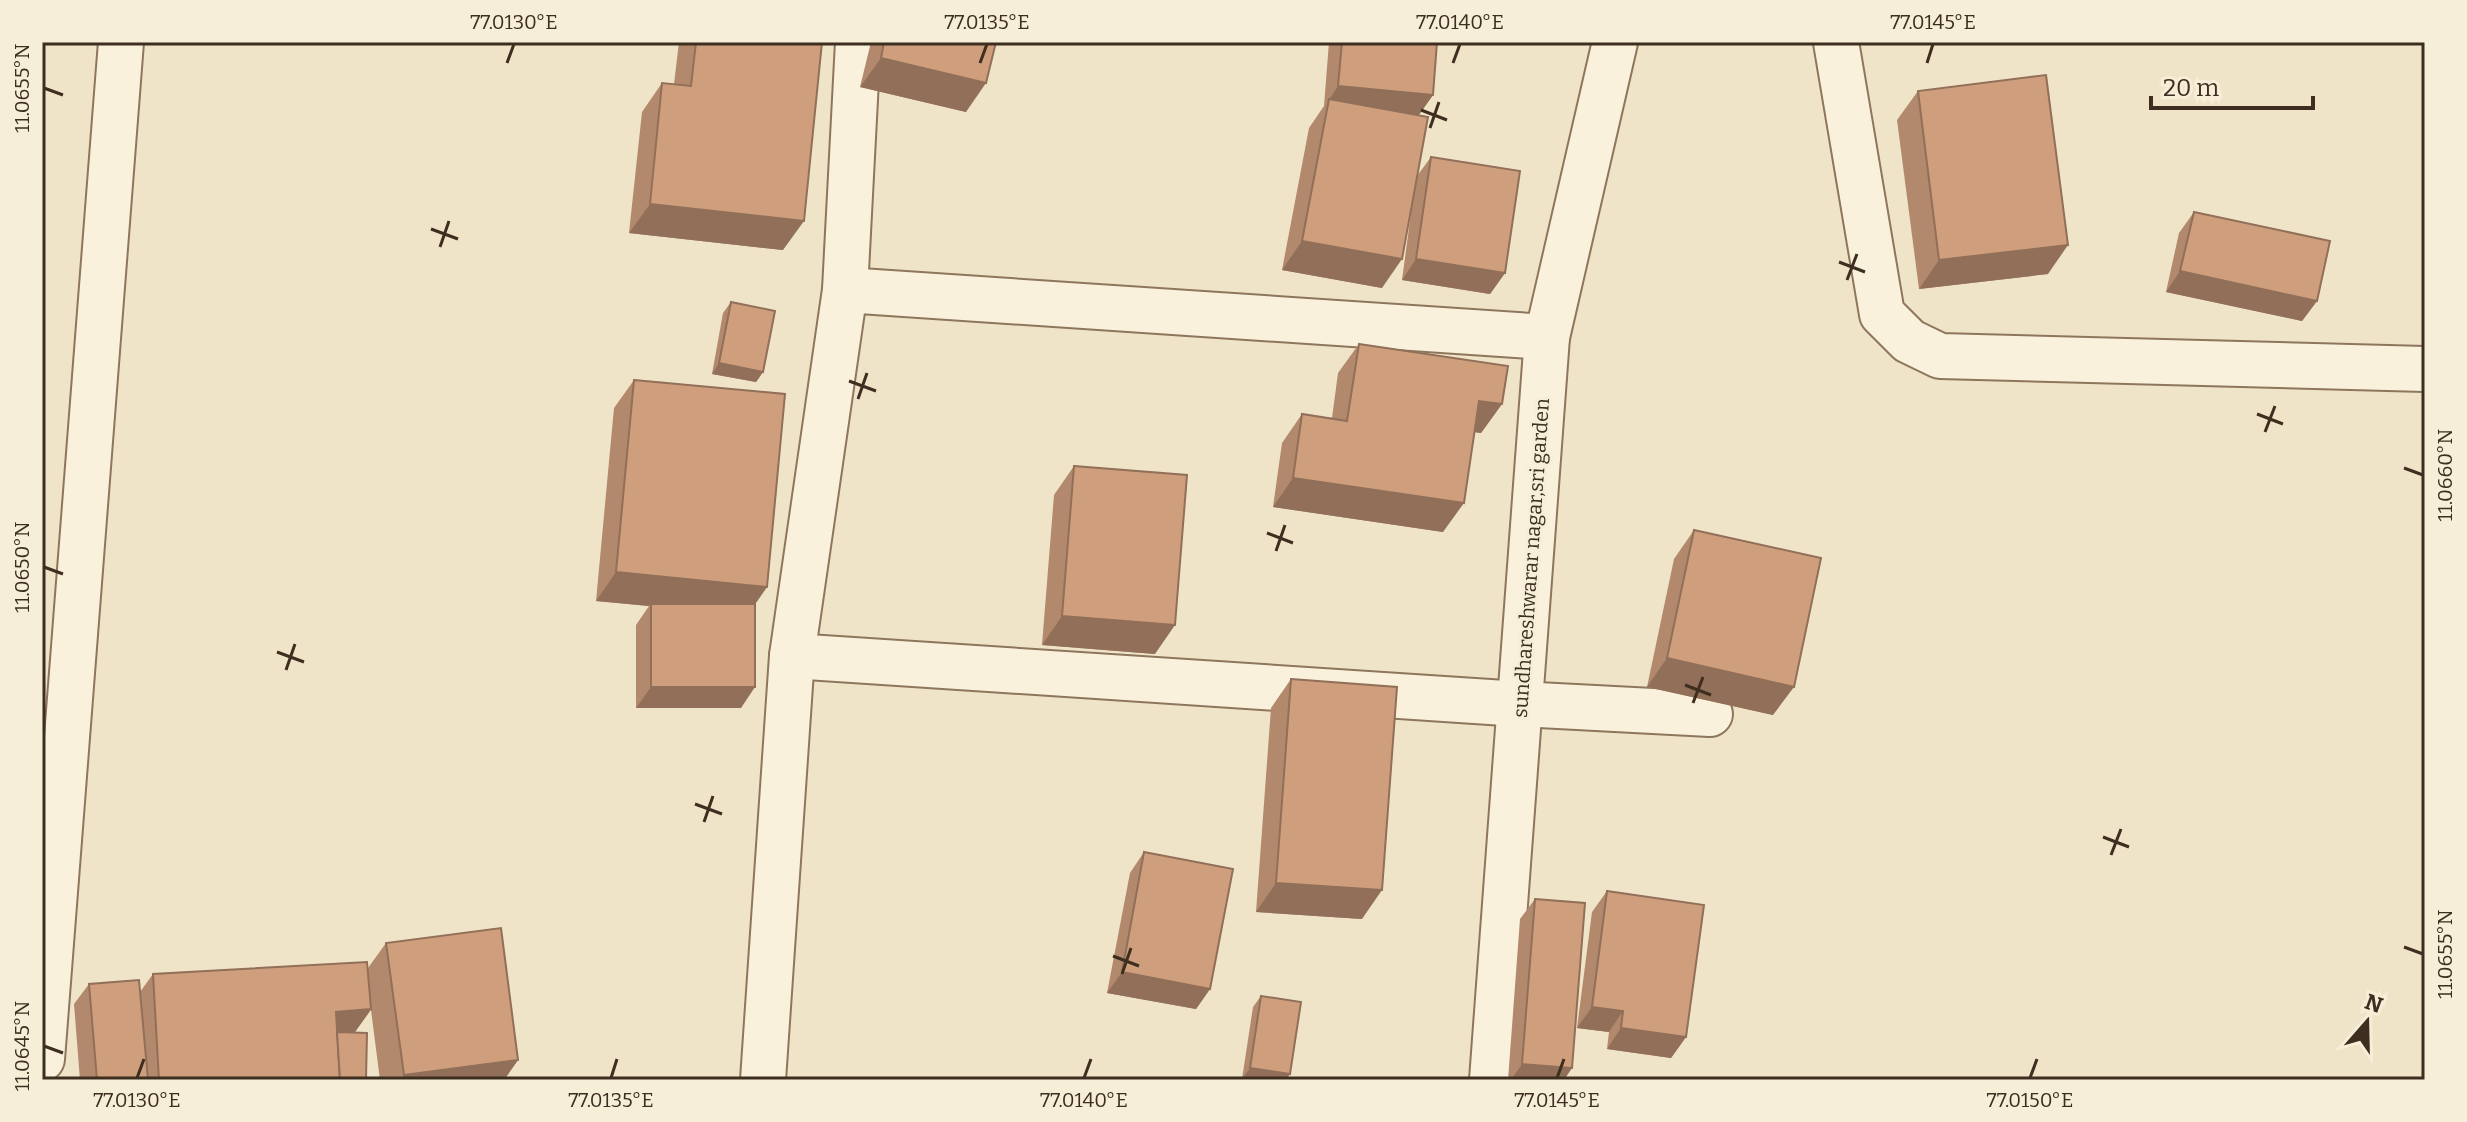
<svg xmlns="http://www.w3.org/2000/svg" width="2467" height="1122" viewBox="0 0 2467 1122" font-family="Bitter,serif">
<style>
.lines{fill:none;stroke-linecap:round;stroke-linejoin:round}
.minor-casing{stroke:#8d765c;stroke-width:48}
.minor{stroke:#faf1dc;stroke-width:44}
.wall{fill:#b2896c}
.shaded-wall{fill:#916f58}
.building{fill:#cf9f7d;stroke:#916f58;stroke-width:2}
.ticks{fill:none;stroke:#3d2e20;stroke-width:3}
.labels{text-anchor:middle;stroke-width:6;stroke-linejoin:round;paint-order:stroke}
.street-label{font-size:20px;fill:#3d2e20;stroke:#f7eed8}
.neatline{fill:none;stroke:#3d2e20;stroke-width:3}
.ticks-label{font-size:20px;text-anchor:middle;fill:#3d2e20}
</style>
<rect width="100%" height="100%" fill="#f0e4c8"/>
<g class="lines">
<!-- minor casing -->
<g class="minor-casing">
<g id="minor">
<path d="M1836,42L1882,314L1909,341L1940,356L2425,369"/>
<path d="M845,290L1547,337"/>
<path d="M792,656L1520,704L1710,714"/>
<path d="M42,1059L121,42"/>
<path d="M763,1080L792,656L845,290L858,42"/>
<path d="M1492,1080L1547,337L1615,42"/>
</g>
</g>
<!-- minor -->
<use href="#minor" class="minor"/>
</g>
<!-- wall -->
<g class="wall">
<path d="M679,42H822L783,250L629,233L642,112L662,83L674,84Z"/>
<path d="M871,42H996L966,112L860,87Z"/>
<path d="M1329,42H1437L1433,95L1419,115L1417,176L1431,157L1505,273L1490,294L1402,280L1413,198L1382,288L1282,270L1309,128L1324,106Z"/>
<path d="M1918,91L2048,274L1919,289L1897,120Z"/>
<path d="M2194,212L2317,301L2302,321L2166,292L2179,233Z"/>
<path d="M731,302L763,372L756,382L712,374L723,313Z"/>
<path d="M1359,344L1502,404L1481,433L1474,432L1443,532L1273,507L1282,443L1302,414L1332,418L1338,373Z"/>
<path d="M634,380L767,587L755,604L741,708H636V625L649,606L596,601L614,408Z"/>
<path d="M1074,466L1155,654L1042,645L1054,495Z"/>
<path d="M1694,530L1773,715L1647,687L1674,559Z"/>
<path d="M1291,679L1362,919L1256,912L1271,708Z"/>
<path d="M1144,852L1210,989L1196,1009L1107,993L1130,873Z"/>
<path d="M1607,891L1686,1037L1671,1058L1607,1049L1609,1032L1577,1028L1592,912Z"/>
<path d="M1535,899L1564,1080H1508L1520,919Z"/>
<path d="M386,943L518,1060L504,1080H380L371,1010L354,1033L366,1080H80L74,1004L89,984L140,992L153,974L368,968Z"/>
<path d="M1261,996L1286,1080L1242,1079L1253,1007Z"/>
</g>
<!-- shaded-wall -->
<g class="shaded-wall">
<path d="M881,58L986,83L966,112L860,87Z"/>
<path d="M1338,86L1433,95L1418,116L1329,100Z"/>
<path d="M650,204L804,221L783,250L629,233Z"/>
<path d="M1302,241L1402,259L1382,288L1282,270Z"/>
<path d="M2068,245L2048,274L1919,289L1939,260Z"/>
<path d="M1416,259L1505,273L1490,294L1402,280Z"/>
<path d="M2180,271L2317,301L2302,321L2166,292Z"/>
<path d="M719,363L763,372L756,382L712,374Z"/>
<path d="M1479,401L1502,404L1481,433L1459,430Z"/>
<path d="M1293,478L1464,503L1443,532L1273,507Z"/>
<path d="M616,572L767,587L747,616L651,604L649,606L596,601Z"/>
<path d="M1062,616L1175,625L1155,654L1042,645Z"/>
<path d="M1667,658L1794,687L1773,715L1647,687Z"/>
<path d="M651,687H755L741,708H636Z"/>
<path d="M1276,883L1382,890L1362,919L1256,912Z"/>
<path d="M1122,972L1210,989L1196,1009L1107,993Z"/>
<path d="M1592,1007L1623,1011L1609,1032L1577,1028Z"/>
<path d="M371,1009L351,1038L333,1039L336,1012Z"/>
<path d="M1621,1028L1686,1037L1671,1058L1607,1049Z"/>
<path d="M518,1060L504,1080H400L404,1075Z"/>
<path d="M1522,1064L1572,1068L1564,1080H1511Z"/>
<path d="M1250,1068L1290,1074L1286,1080L1242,1079Z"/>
</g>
<!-- building -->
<g class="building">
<path d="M696,42H822L804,221L650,204L662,83L691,86Z"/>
<path d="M884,42H996L986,83L881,58Z"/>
<path d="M1342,42H1437L1433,95L1338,86Z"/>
<path d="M2046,75L2068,245L1939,260L1918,91Z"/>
<path d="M1329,99L1428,117L1402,259L1302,241Z"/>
<path d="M1431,157L1520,171L1505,273L1416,259Z"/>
<path d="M2194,212L2330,241L2317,301L2180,271Z"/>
<path d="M731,302L775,311L763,372L719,363Z"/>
<path d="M1359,344L1508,366L1502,404L1479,401L1464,503L1293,478L1302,414L1347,421Z"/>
<path d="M634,380L785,394L767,587L616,572Z"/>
<path d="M1074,466L1187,475L1175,625L1062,616Z"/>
<path d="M1694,530L1821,558L1794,687L1667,658Z"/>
<rect x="651" y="604" width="104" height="83"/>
<path d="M1291,679L1397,687L1382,890L1276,883Z"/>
<path d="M1144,852L1233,869L1210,989L1122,972Z"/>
<path d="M1607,891L1704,905L1686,1037L1621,1028L1623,1011L1592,1007Z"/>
<path d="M1535,899L1585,903L1572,1068L1522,1064Z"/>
<path d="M501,928L518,1060L404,1075L386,943Z"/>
<path d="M367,962L371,1009L336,1012L340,1080H159L153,974Z"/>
<path d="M139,980L148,1080H97L89,984Z"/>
<path d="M1261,996L1301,1002L1290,1074L1250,1068Z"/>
<path d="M337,1032L367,1033L366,1080H340Z"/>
</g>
<!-- ticks -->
<path class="ticks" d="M507,63L514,44M980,63L987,44M1453,63L1460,44M1927,63L1933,44M44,88L63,95M1421,110L1447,120M1430,128L1439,102M431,229L458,239M440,247L449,221M1839,262L1865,272M1847,280L1857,254M849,381L876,391M858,399L867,373M2257,414L2283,424M2265,432L2275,406M2404,468L2423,475M1267,533L1293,543M1276,551L1285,525M44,567L63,574M277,652L304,662M286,670L295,644M1685,685L1711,695M1693,703L1703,677M695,804L722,814M704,822L713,796M2103,837L2129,847M2111,855L2121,829M2404,947L2423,954M1113,956L1139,966M1122,974L1131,948M44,1046L63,1053M137,1078L144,1059M611,1078L617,1059M1084,1078L1091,1059M1557,1078L1564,1059M2030,1078L2037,1059"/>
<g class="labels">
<!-- street labels -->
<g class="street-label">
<text transform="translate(1531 558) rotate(-86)" y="7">sundhareshwarar nagar,sri garden</text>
</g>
</g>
<!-- border -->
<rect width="2467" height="1122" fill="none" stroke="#f7eed8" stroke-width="88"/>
<!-- north arrow -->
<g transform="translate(2367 1022) rotate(20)" stroke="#f7eed8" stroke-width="6" paint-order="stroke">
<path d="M0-6L14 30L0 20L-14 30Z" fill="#3d2e20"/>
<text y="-12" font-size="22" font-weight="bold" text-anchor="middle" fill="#3d2e20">N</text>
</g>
<!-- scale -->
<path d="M2151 96v12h162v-12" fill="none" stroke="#3d2e20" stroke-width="4"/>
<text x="2163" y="96" font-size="24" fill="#3d2e20" stroke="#f7eed8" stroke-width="6" paint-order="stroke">20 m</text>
<rect x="44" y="44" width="2379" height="1034" class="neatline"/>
<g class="ticks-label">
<text x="514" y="29">77.0130°E</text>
<text x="987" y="29">77.0135°E</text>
<text x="1460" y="29">77.0140°E</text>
<text x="1933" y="29">77.0145°E</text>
<text transform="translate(22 88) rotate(-90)" y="7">11.0655°N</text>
<text transform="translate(2445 475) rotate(-90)" y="7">11.0660°N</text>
<text transform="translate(22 567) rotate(-90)" y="7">11.0650°N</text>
<text transform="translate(2445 954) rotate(-90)" y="7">11.0655°N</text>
<text transform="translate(22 1046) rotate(-90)" y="7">11.0645°N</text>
<text x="137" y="1107">77.0130°E</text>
<text x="611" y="1107">77.0135°E</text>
<text x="1084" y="1107">77.0140°E</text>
<text x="1557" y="1107">77.0145°E</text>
<text x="2030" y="1107">77.0150°E</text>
</g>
</svg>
